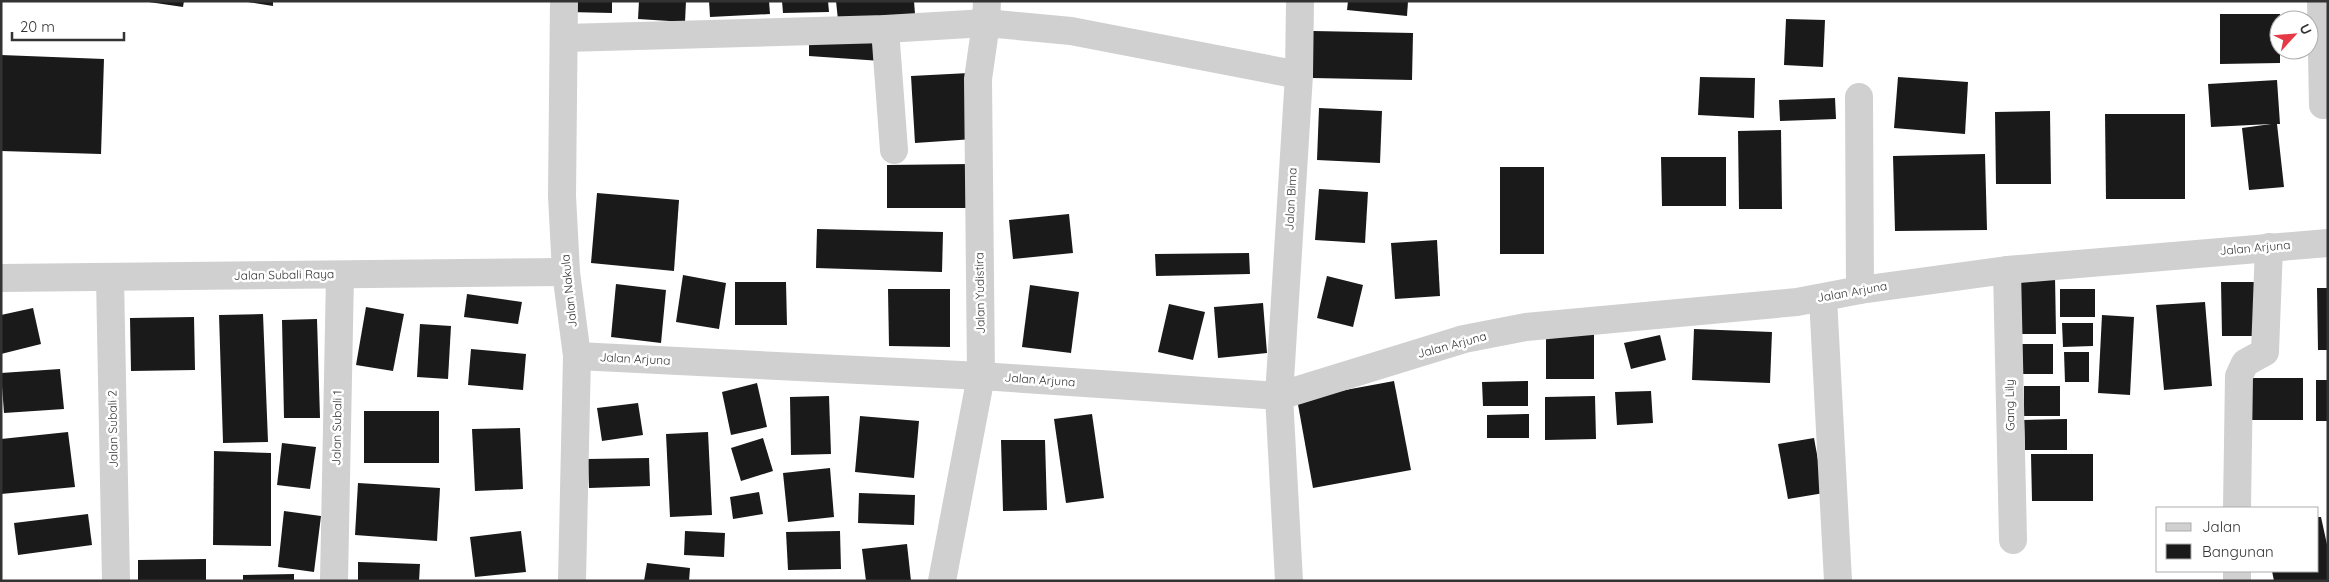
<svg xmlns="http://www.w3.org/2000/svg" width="2329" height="582" viewBox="0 0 2329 582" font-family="Quicksand,sans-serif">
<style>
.building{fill:#1a1a1a}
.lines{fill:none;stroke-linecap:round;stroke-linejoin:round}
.minor{stroke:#d0d0d0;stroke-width:28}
.labels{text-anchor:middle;stroke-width:5;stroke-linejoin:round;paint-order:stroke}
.street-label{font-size:12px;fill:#333;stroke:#fff}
</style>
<rect width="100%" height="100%" fill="#fff"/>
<!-- building -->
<g class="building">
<path d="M142,1H184L183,7Z"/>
<path d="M241,1H273V6Z"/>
<path d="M568,1H612V13L568,12Z"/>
<path d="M639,1H686L685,22L638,19Z"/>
<path d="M709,1H769L770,14L710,17Z"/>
<path d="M782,1H828L829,12L783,13Z"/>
<path d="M836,1H914L915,14L838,20Z"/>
<path d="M1348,1H1408L1407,16L1347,10Z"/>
<path d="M2220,14H2280V63L2220,64Z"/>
<path d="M1786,19L1825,20L1823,67L1784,65Z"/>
<path d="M1313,31L1413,33L1412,80L1313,78Z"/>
<path d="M809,35L878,37L881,61L809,56Z"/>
<path d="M1,55L104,59L101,154L1,151Z"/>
<path d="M969,73L974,139L915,143L911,76Z"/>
<path d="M1700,77L1755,78L1754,118L1698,115Z"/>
<path d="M1898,77L1968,82L1965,134L1894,128Z"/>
<path d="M2277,80L2280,124H2277L2284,187L2249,190L2242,128L2271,124L2211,127L2208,84Z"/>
<path d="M1835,98L1836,119L1780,121L1779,100Z"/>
<path d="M1319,108L1382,111L1380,163L1317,160Z"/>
<path d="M2050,111L2051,184H1996L1995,112Z"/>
<path d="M2105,114H2185V199H2106Z"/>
<path d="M1781,130L1782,209H1739L1738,131Z"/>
<path d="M1985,154L1987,230L1895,231L1893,156Z"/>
<path d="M1661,157H1726V206H1662Z"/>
<path d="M971,164L972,208H887V165Z"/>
<rect x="1500" y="167" width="44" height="87"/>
<path d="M1319,189L1368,192L1365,243L1315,240Z"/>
<path d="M597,193L679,200L674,271L591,263Z"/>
<path d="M1069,214L1073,253L1013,259L1009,220Z"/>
<path d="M817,229L943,232L942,272L816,268Z"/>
<path d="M1437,240L1440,296L1395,299L1391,243Z"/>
<path d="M1249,253L1250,274L1156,276L1155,254Z"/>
<path d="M683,275L726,283L719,329L676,322Z"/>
<path d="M1327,276L1363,285L1353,327L1317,318Z"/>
<path d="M2017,276H2055L2056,334H2018Z"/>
<path d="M735,282H786L787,325H735Z"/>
<path d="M2221,282H2260V336H2222Z"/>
<path d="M616,284L666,290L661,343L611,337Z"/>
<path d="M1030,285L1079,292L1071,353L1022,347Z"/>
<path d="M2317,288H2328V350H2318Z"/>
<path d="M888,289H950V347L889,346Z"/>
<rect x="2060" y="289" width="35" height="28"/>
<path d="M467,294L522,302L518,324L464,317Z"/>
<path d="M2205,302L2212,386L2164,390L2156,305Z"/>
<path d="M1263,303L1267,353L1218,358L1214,307Z"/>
<path d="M1169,304L1205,312L1193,360L1158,352Z"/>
<path d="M366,307L404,314L393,371L356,365Z"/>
<path d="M33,308L41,344L1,354V315Z"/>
<path d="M263,314L268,442L223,443L219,315Z"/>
<path d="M2102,315L2134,317L2130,395L2098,393Z"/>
<path d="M194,317L195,370L131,371L130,318Z"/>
<path d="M317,319L320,418H284L282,320Z"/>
<path d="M2062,323H2093V346L2063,347Z"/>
<path d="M420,324L451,326L448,379L417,377Z"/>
<rect x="1546" y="327" width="48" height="52"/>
<path d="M1694,329L1772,332L1770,383L1692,380Z"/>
<path d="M1660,335L1666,360L1631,369L1624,343Z"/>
<rect x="2021" y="344" width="32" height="30"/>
<path d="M471,349L526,354L523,390L468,385Z"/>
<path d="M2064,352H2089V382H2065Z"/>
<path d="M60,369L64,409L4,413L1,373Z"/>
<path d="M2250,378H2303V420H2251Z"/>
<rect x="2316" y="380" width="12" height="41"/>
<path d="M1394,381L1411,470L1313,488L1297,399Z"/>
<path d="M1528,381V406H1483L1482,382Z"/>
<path d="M757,383L767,427L731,435L722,392Z"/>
<rect x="2024" y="386" width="36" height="30"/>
<path d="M1651,391L1653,423L1617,425L1615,392Z"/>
<path d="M829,396L831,454L791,455L790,397Z"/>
<path d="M1595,396L1596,439L1545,440V397Z"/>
<path d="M638,403L643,435L602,441L597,408Z"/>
<rect x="364" y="411" width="75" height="52"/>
<path d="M1092,414L1104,498L1066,503L1054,419Z"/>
<path d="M1529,414V438H1487V415Z"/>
<path d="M860,416L919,421L914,478L855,472Z"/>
<path d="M2067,419V450H2025L2024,420Z"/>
<path d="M520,428L523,489L475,491L472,429Z"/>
<path d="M68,432L75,487L1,494V439Z"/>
<path d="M708,432L712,515L670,517L666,434Z"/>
<path d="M763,438L773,471L741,481L731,448Z"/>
<path d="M1814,438L1824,493L1788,499L1778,444Z"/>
<path d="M1001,440H1045L1047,510L1003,511Z"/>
<path d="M282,443L316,447L310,489L277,485Z"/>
<path d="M214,451L271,453V546L213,545Z"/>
<path d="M2031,454H2093V501H2032Z"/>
<path d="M649,458L650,486L589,488L588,459Z"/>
<path d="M830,468L834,517L788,522L783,473Z"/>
<path d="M358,483L440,488L437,541L355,535Z"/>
<path d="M759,492L763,514L733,519L730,497Z"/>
<path d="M859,493L915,495L914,525L858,523Z"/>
<path d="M284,511L321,516L314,572L278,567Z"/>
<path d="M88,514L92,545L18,555L14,523Z"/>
<path d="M2318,517H2321L2328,549V581H2274L2272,571H2318Z"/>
<path d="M521,531L526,572L475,577L470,537Z"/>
<path d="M685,531L725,533L724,557L684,555Z"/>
<path d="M840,531L841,569L788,570L786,532Z"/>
<path d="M907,544L911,581H866L862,549Z"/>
<path d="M206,559V581H138V560Z"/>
<path d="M358,562L420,564L419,581H358Z"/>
<path d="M647,563L690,568L689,581H644Z"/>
<path d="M294,574V581H243V575Z"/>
</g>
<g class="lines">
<!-- minor -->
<g class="minor">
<path d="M564,1L562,196L566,272L577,356L572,581"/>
<path d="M2321,1L2323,105"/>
<path d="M885,29L894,150"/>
<path d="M565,38L885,29L986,23L1071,31L1299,75"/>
<path d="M1859,97L1860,290"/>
<path d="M2007,270L2013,540"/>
<path d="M1,278L566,272"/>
<path d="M110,278L116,581"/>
<path d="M1823,298L1838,581"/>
<path d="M577,356L981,376L1279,396L1464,339L1526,327L1797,302L1860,290L2007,270L2328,243"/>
<path d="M2237,508L2239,376L2245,363L2265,352L2269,247"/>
<path d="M334,581L340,275"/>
<path d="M942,581L981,376L978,79L986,23L987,1"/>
<path d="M1289,581L1279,396L1299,75L1300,1"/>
<path d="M2237,581V571"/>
</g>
</g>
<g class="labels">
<!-- street labels -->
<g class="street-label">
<text transform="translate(1291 199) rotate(-87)" y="4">Jalan Bima</text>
<text transform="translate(2255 248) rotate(-5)" y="4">Jalan Arjuna</text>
<text transform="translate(284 275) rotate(-1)" y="4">Jalan Subali Raya</text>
<text transform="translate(569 291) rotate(-96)" y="4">Jalan Nakula</text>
<text transform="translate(1852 292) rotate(-10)" y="4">Jalan Arjuna</text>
<text transform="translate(980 293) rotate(-91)" y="4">Jalan Yudistira</text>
<text transform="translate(1452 345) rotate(-15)" y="4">Jalan Arjuna</text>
<text transform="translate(635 359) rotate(3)" y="4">Jalan Arjuna</text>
<text transform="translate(1040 380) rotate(4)" y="4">Jalan Arjuna</text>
<text transform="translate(2010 405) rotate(-91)" y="4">Gang Lily</text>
<text transform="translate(337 428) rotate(-89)" y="4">Jalan Subali 1</text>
<text transform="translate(113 429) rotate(-91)" y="4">Jalan Subali 2</text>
</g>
</g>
<!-- border -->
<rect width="2329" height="582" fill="none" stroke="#333333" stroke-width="5"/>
<!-- legend -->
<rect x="2156" y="507" width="162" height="65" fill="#ffffff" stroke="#adadad"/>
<rect x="2166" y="523" width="25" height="8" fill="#d0d0d0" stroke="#adadad"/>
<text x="2202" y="532" font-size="15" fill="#333333">Jalan</text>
<rect x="2166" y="544" width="25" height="15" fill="#1a1a1a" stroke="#adadad"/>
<text x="2202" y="557" font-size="15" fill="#333333">Bangunan</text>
<!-- north arrow -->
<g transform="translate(2294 35) rotate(64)"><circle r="24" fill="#ffffff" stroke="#adadad"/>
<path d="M0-4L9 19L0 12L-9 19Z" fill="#e63946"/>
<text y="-8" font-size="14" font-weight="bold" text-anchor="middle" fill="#333333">U</text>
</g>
<!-- scale -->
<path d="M12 32v8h112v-8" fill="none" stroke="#333333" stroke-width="2.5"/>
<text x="20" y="32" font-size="15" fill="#333333" stroke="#ffffff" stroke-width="4" paint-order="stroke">20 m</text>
</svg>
